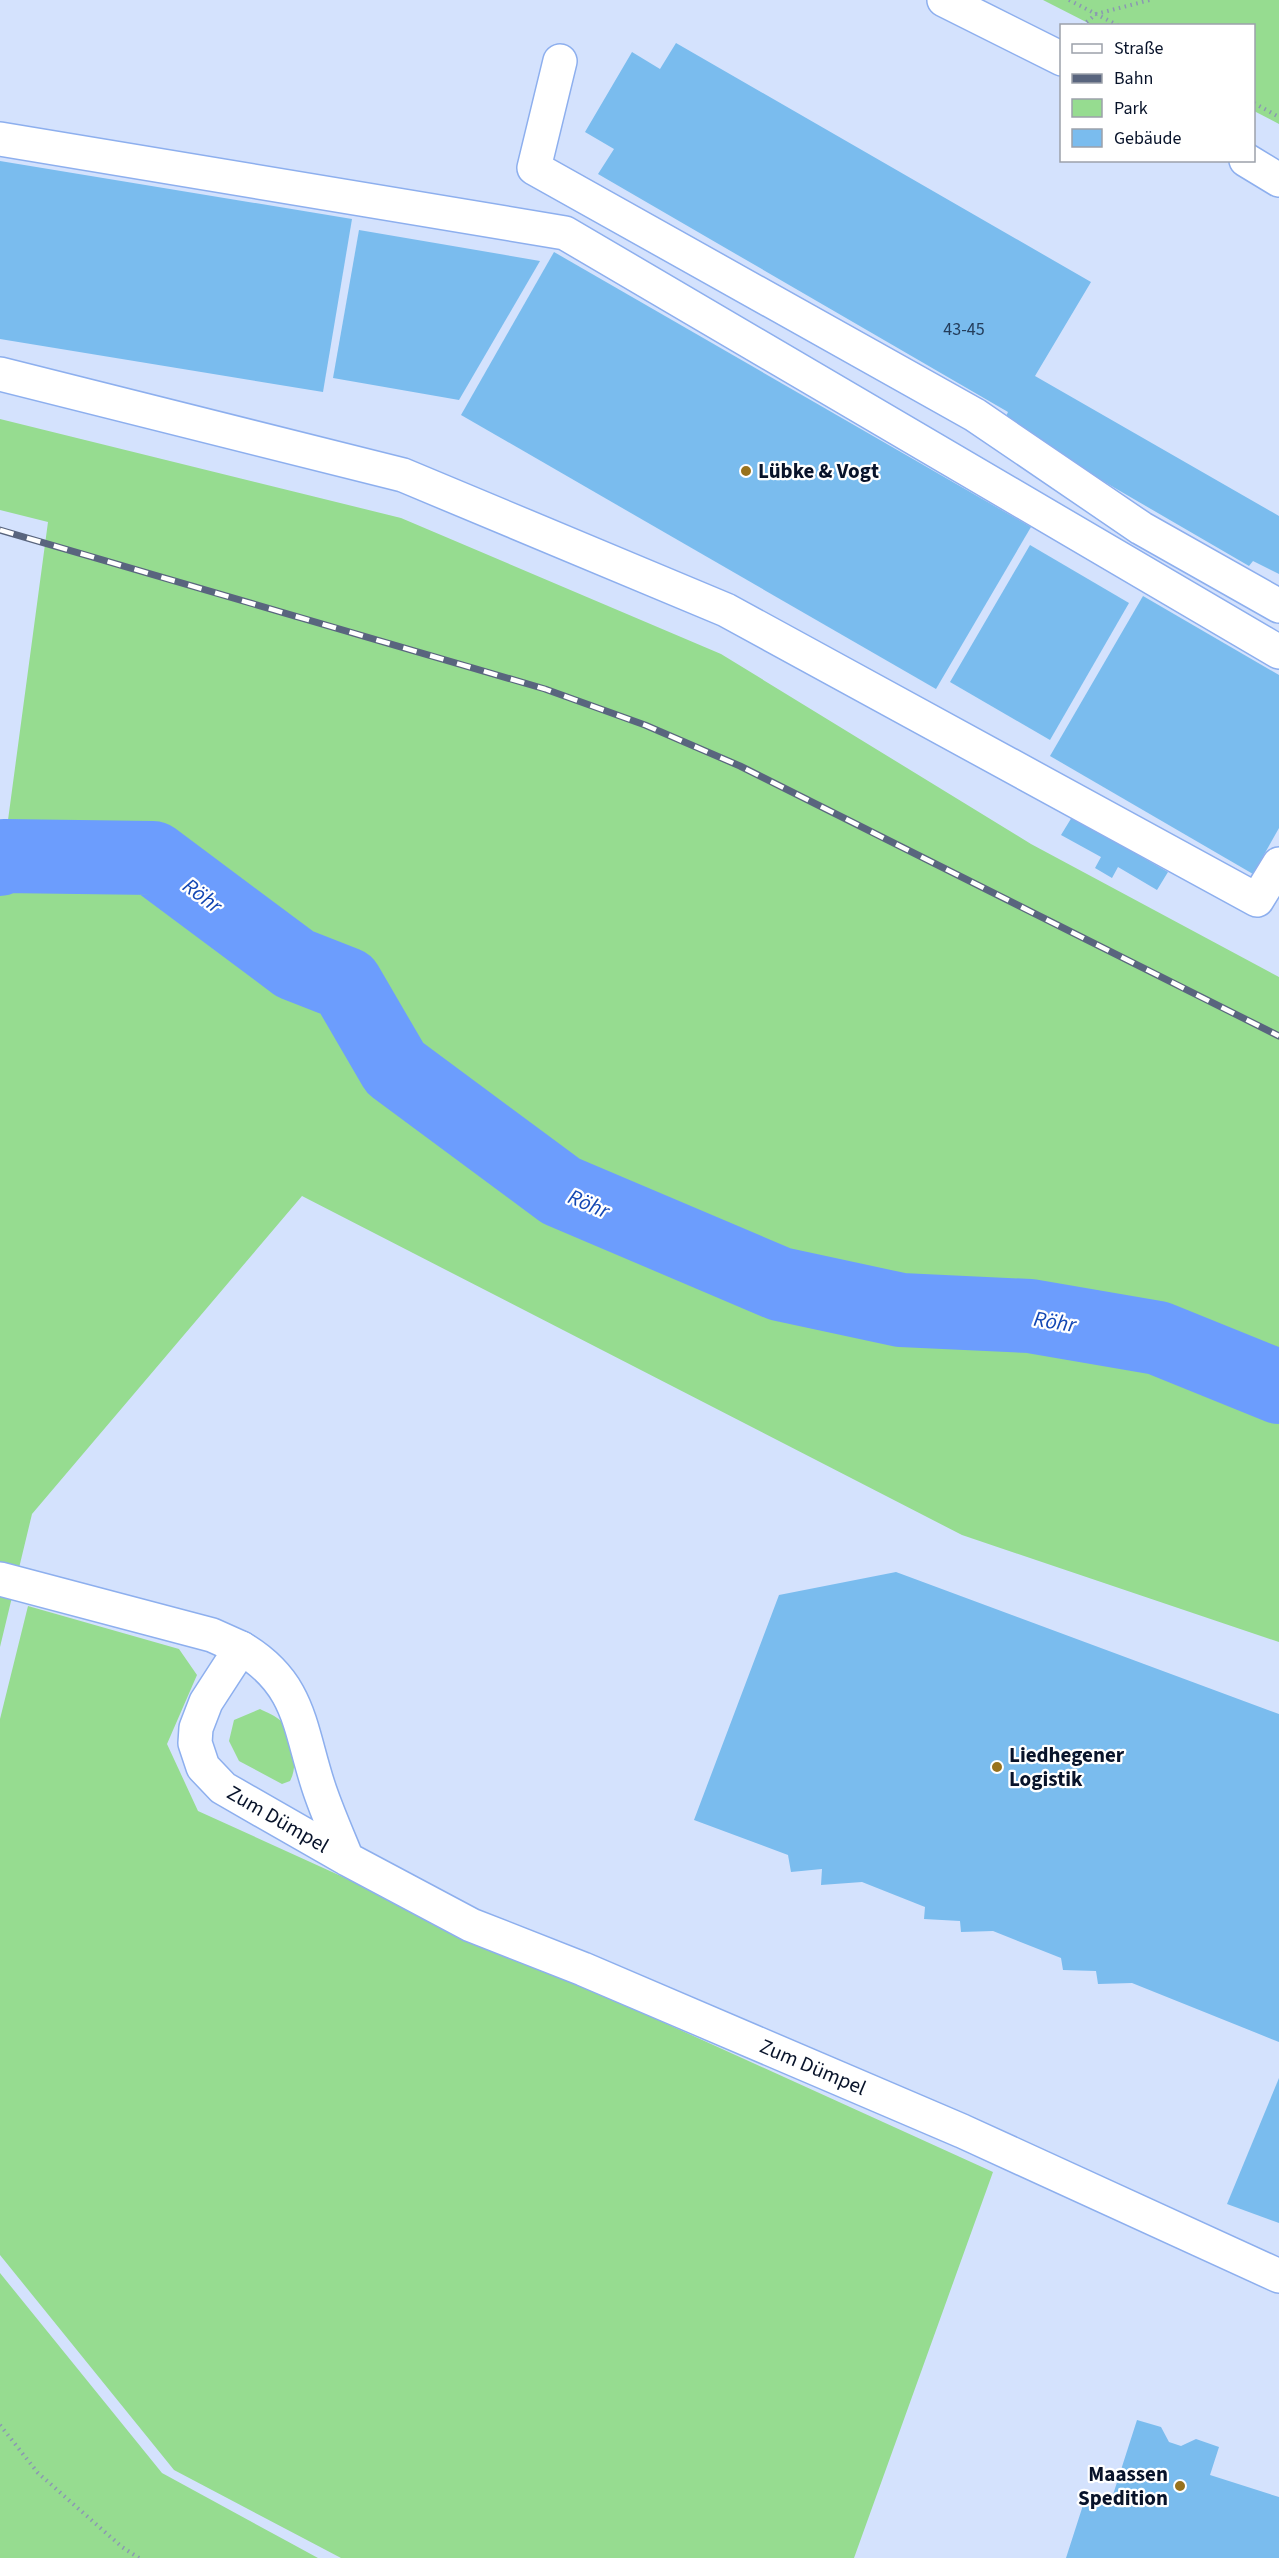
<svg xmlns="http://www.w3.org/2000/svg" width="1279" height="2558" viewBox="0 0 1279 2558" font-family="'Source Sans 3',sans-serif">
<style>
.green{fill:#96dc90}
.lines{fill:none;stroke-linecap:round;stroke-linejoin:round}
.river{stroke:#6c9dfd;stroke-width:74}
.building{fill:#7abcee}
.minor-casing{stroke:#8dafee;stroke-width:36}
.major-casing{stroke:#8dafee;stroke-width:36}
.path{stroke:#8b98b2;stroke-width:4;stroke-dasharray:1.5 4.5;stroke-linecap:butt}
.minor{stroke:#fff;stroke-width:33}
.major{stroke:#fff;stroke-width:33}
.rail-casing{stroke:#59657e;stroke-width:7}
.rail{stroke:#fff;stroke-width:4.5;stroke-dasharray:14;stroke-linecap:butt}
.poi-dot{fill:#98721d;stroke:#fff;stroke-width:2}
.labels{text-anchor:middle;stroke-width:4.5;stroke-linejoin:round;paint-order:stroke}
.number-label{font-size:18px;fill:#243d5b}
.poi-label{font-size:21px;font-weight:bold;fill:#08132a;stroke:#fff;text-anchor:start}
.street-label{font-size:21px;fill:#08132a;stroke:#fff}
.water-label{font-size:22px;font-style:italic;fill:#1347b3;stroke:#fff}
</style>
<rect width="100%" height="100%" fill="#d4e2fd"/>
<!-- green -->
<g class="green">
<path d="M1043,0H1279V124L1254,111V26L1092,25Z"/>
<path d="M0,419L401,518L721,654L1031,844L1279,977V1642L962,1535L302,1196L32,1514L0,1647V842L6,835L48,522L0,510Z"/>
<path d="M28,1606L179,1649L197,1675L167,1744L198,1811L993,2172L854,2558H341L174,2470L0,2255V1719Z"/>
<path d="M260,1709C266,1712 276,1716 281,1721C293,1736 299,1765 290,1781L282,1784L239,1761L229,1741L234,1720Z"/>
<path d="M0,2273L162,2473L318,2558H0Z"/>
</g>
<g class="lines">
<!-- river -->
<path class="river" d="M0,859L4,856L153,858L295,964L346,984L395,1068L561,1191L780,1284L901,1310L1030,1316L1158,1338L1279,1387"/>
</g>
<!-- building -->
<g class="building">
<path d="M676,43L1091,282L1035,376L1279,516V574L1253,561L1249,566L1003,423L1008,412L598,174L614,149L585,132L632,52L660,69Z"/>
<path d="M0,161L352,219L323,392L0,339Z"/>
<path d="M359,230L540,261L459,400L333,378Z"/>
<path d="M554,252L1031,527L936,689L461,415Z"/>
<path d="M1030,545L1129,603L1050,740L950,682Z"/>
<path d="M1143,596L1279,675V828L1253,874L1050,756Z"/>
<path d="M1072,817L1168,872L1157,890L1118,867L1112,878L1095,868L1101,857L1061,835Z"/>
<path d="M896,1572L1279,1714V2042L1132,1983L1098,1984L1096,1971L1063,1970L1061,1958L993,1931L961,1932L960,1921L924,1919L925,1907L862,1882L821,1885L822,1869L791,1872L788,1855L694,1820L779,1595Z"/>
<path d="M1279,2078V2223L1227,2204Z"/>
<path d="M1137,2420L1161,2427L1169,2442L1181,2446L1196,2439L1219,2447L1210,2475L1279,2497V2558H1066L1085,2499L1102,2505L1103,2502L1110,2504Z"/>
</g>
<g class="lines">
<!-- minor casing -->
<g class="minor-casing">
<g id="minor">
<path d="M560,61L534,168L975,415L1141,528L1279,606"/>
<path d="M0,139L565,233L1279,652"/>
<path d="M0,374L403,475L726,610L1257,900L1279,864"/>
<path d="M0,1579L212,1635L241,1648"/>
<path d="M347,1859C337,1834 326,1810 318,1785C299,1726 300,1683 241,1648L206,1702L196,1728L195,1743L203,1767L223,1788L347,1859L471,1925L583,1969L962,2131L1279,2276"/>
</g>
</g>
<!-- major casing -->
<g class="major-casing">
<g id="major">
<path d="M944,0L1062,59"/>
<path d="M1246,160L1279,180"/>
</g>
</g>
<!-- path -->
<g class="path">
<path d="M1069,0L1119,26"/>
<path d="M1082,26L1096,14L1150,0"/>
<path d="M1254,103L1279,117"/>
<path d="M0,2425L38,2473L122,2547L139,2558"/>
</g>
<!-- minor -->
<use href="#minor" class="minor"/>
<!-- major -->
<use href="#major" class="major"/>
<!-- rail casing -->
<g class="rail-casing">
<path id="rail" d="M0,530L545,689L645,725L740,766L1279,1036"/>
</g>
<!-- rail -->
<use href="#rail" class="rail"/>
</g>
<!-- markers -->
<g class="poi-dot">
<circle cx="746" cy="471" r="6"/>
<circle cx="997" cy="1767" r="6"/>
<circle cx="1180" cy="2486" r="6"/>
</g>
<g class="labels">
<!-- number labels -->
<g class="number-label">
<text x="964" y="335">43-45</text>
</g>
<!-- poi labels -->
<g class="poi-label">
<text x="758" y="478">Lübke &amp; Vogt</text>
<text x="1009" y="1762">Liedhegener<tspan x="1009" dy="24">Logistik</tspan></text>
<text x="1168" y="2481" text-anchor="end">Maassen<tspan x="1168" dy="24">Spedition</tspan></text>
</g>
<!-- street labels -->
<g class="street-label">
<text transform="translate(278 1819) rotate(30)" y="7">Zum Dümpel</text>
<text transform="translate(813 2067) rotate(23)" y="7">Zum Dümpel</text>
</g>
<!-- water labels -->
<g class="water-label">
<text transform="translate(203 895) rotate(37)" y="8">Röhr</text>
<text transform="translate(589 1203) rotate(23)" y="8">Röhr</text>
<text transform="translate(1055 1321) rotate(9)" y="8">Röhr</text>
</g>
</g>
<!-- legend -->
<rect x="1060" y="24" width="195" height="138" fill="#ffffff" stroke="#9ca1aa" stroke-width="1.5"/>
<rect x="1072" y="44" width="30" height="9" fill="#ffffff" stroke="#9ca1aa" stroke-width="1.5"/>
<text x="1114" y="54" font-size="18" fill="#08132a">Straße</text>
<rect x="1072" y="74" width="30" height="9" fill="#59657e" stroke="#9ca1aa" stroke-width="1.5"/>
<text x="1114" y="84" font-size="18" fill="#08132a">Bahn</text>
<rect x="1072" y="99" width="30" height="18" fill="#96dc90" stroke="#9ca1aa" stroke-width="1.5"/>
<text x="1114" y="114" font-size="18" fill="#08132a">Park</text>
<rect x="1072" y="129" width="30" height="18" fill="#7abcee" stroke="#9ca1aa" stroke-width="1.5"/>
<text x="1114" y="144" font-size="18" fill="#08132a">Gebäude</text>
</svg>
